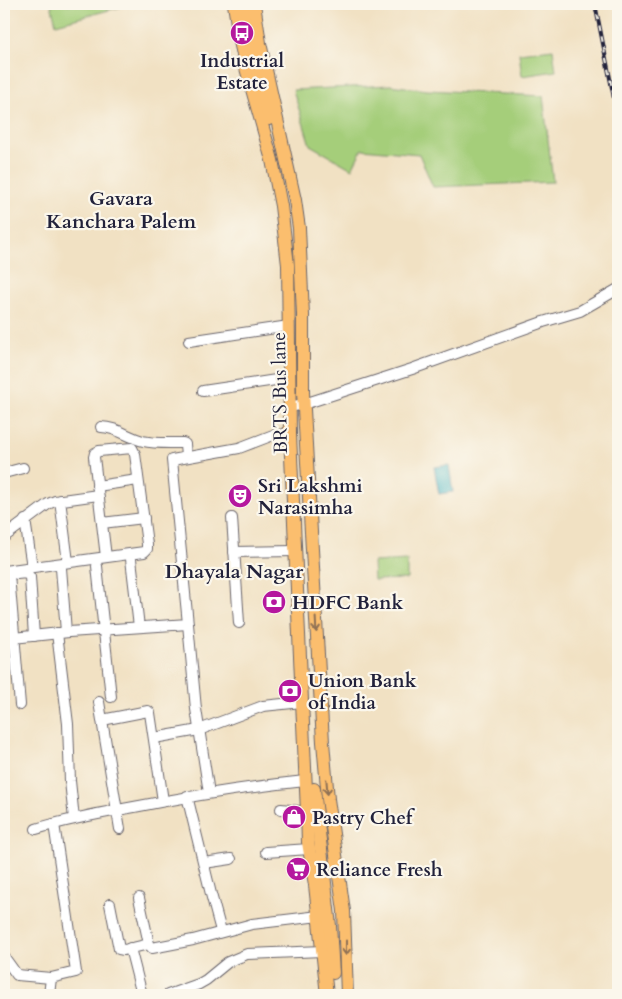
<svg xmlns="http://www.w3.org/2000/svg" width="622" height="999" viewBox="0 0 622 999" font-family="Cardo,serif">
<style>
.green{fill:#a5ce7a;stroke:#64785a}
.water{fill:#47b4c3;stroke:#346b7f}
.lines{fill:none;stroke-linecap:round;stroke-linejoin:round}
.minor-casing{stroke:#6a656b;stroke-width:12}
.major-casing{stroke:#6a656b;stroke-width:14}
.minor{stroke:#fff;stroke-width:10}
.major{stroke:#fbbe6e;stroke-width:12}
.rail-casing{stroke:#22223b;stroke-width:4}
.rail{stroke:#fbf7ec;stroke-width:2;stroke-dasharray:5.5;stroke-linecap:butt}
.oneway{stroke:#8e7054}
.labels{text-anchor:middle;stroke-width:4.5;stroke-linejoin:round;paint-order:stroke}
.poi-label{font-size:19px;font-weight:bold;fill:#22223b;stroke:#fbf7ec;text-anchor:start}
.street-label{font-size:19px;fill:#22223b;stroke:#fbf7ec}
.neighbourhood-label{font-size:20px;font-weight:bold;fill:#22223b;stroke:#fbf7ec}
</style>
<rect width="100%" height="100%" fill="#fbf7ec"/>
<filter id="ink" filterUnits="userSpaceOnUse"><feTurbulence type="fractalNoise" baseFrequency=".02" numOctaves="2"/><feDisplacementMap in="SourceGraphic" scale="10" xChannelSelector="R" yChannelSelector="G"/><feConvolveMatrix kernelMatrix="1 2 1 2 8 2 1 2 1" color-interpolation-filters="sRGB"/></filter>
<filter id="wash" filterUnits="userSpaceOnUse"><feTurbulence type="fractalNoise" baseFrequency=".0096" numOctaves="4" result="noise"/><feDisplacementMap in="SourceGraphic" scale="20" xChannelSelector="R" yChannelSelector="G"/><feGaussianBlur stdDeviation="1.12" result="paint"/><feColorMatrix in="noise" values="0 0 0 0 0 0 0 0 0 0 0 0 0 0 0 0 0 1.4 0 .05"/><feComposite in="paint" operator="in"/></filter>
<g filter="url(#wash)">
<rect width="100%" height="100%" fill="#f1e1c3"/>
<!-- green -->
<g class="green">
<path d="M51,4H132L56,24Z"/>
<path d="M553,49L556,71L522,76L519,53Z"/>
<path d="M390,85L427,90L543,96L553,182L433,187L419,154L362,149L352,169L310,145L293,90Z"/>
<path d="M407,560V579L374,580L373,562Z"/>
</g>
<!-- water -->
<path class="water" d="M449,465L453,492L439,494L434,467Z"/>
</g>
<g filter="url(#ink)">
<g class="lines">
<!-- minor casing -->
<g class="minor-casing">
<g id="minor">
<path d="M618,206V211"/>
<path d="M189,341L289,326"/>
<path d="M203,391L289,378"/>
<path d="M289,407L304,404L412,369L543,322L580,311L618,289"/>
<path d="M101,427C116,427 128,437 143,441C156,444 170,443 183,443L185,444L186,457"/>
<path d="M4,473L23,468"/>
<path d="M97,486L138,480"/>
<path d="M60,500L68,562"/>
<path d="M232,518L239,623"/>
<path d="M25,520L32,567"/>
<path d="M102,523L144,518"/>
<path d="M4,537L48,504L55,501L98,495"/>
<path d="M234,552L295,551"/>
<path d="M131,559L139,627"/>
<path d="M97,566L111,697"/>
<path d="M61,568L66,632"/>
<path d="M4,571L144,552L147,549V544L135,454L132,448L99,451L95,453L94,457L106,557"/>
<path d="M17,574L26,573L30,577L34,636"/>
<path d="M9,575L20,705"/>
<path d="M188,624L196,709L209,793"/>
<path d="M57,633L68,724L70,781L74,819"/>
<path d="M4,639L69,632L188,624L172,460L239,448L273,435L290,434"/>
<path d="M99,702L120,829"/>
<path d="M102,720L148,711L150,713L163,801"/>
<path d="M154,738L199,730L263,706L302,702"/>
<path d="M187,796L211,894L221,931"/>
<path d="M281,809L307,812"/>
<path d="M36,829C68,819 101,813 134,807C191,796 247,787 305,781"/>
<path d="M266,852L309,849"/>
<path d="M204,863L231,859"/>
<path d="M139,898L149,944L152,948L193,940L252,924L319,916"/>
<path d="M110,904L119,949L124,950L149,944"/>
<path d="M130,948L142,995"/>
<path d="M4,957L17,975L51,978"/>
<path d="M49,995L51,978L76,972L54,824"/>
<path d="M168,995L199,984L206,980L228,962L247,954L323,951"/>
</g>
</g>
<!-- major casing -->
<g class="major-casing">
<g id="major">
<path d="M234,4L239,37L246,68L272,160L281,206L288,265L290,434L307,812L308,842L315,885L327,995"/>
<path d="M245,4L249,33L269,119"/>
<path d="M254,4L260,43L295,200L299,228L303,315V392L323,742L328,799L344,911L347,995"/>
<path d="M314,789L330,926L333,973"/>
</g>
</g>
<!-- minor -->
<use href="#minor" class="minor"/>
<!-- major -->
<use href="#major" class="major"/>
<!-- rail casing -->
<g class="rail-casing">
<path id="rail" d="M595,4L618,118"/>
</g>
<!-- rail -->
<use href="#rail" class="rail"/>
</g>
<!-- one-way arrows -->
<defs><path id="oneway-shaft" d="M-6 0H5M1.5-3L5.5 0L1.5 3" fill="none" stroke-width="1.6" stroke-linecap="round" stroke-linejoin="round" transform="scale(1.25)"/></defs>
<g class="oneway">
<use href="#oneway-shaft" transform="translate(316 625) rotate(87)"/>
<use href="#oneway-shaft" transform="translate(327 787) rotate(85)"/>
<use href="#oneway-shaft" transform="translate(346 948) rotate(90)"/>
</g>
</g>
<!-- icons -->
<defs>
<g id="bus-disc" transform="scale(1.25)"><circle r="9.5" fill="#b5179e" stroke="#fbf7ec"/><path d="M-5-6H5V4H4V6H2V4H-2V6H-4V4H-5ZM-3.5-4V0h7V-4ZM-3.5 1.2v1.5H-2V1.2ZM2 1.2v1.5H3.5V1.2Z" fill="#fff"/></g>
<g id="theatre-disc" transform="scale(1.25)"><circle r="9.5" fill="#b5179e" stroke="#fbf7ec"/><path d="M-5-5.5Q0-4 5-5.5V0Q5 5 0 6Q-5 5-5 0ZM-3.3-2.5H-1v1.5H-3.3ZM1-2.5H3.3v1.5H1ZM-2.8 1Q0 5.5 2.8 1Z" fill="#fff"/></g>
<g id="bank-disc" transform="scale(1.25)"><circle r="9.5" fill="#b5179e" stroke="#fbf7ec"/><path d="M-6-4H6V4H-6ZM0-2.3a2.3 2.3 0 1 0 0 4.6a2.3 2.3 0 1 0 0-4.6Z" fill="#fff"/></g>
<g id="shop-disc" transform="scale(1.25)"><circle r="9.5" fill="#b5179e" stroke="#fbf7ec"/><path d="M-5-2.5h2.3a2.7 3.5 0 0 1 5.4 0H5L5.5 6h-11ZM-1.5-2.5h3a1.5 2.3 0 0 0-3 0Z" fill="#fff"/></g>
<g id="supermarket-disc" transform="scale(1.25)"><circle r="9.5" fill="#b5179e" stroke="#fbf7ec"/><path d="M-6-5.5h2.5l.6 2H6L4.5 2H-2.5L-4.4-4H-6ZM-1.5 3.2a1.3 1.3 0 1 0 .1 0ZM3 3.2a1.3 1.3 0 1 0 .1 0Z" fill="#fff"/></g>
</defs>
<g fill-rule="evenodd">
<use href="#bus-disc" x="242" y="33"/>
<use href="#theatre-disc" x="240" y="496"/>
<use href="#bank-disc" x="274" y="602"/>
<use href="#bank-disc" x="290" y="691"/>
<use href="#shop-disc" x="294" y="817"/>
<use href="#supermarket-disc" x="298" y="869"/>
</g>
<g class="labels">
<!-- poi labels -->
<g class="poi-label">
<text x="242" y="67" text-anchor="middle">Industrial<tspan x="242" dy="22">Estate</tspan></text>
<text x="258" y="492">Sri Lakshmi<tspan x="258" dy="22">Narasimha</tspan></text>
<text x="292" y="609">HDFC Bank</text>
<text x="308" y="687">Union Bank<tspan x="308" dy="22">of India</tspan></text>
<text x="312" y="824">Pastry Chef</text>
<text x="316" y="876">Reliance Fresh</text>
</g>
<!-- street labels -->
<g class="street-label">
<text transform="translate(279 393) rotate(-91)" y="7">BRTS Bus lane</text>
</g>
<!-- neighbourhood labels -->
<g class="neighbourhood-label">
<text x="121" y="205">Gavara<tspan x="121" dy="23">Kanchara Palem</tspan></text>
<text x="234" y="578">Dhayala Nagar</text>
</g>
</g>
<!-- margin -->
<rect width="622" height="999" fill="none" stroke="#fbf7ec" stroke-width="20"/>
</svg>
